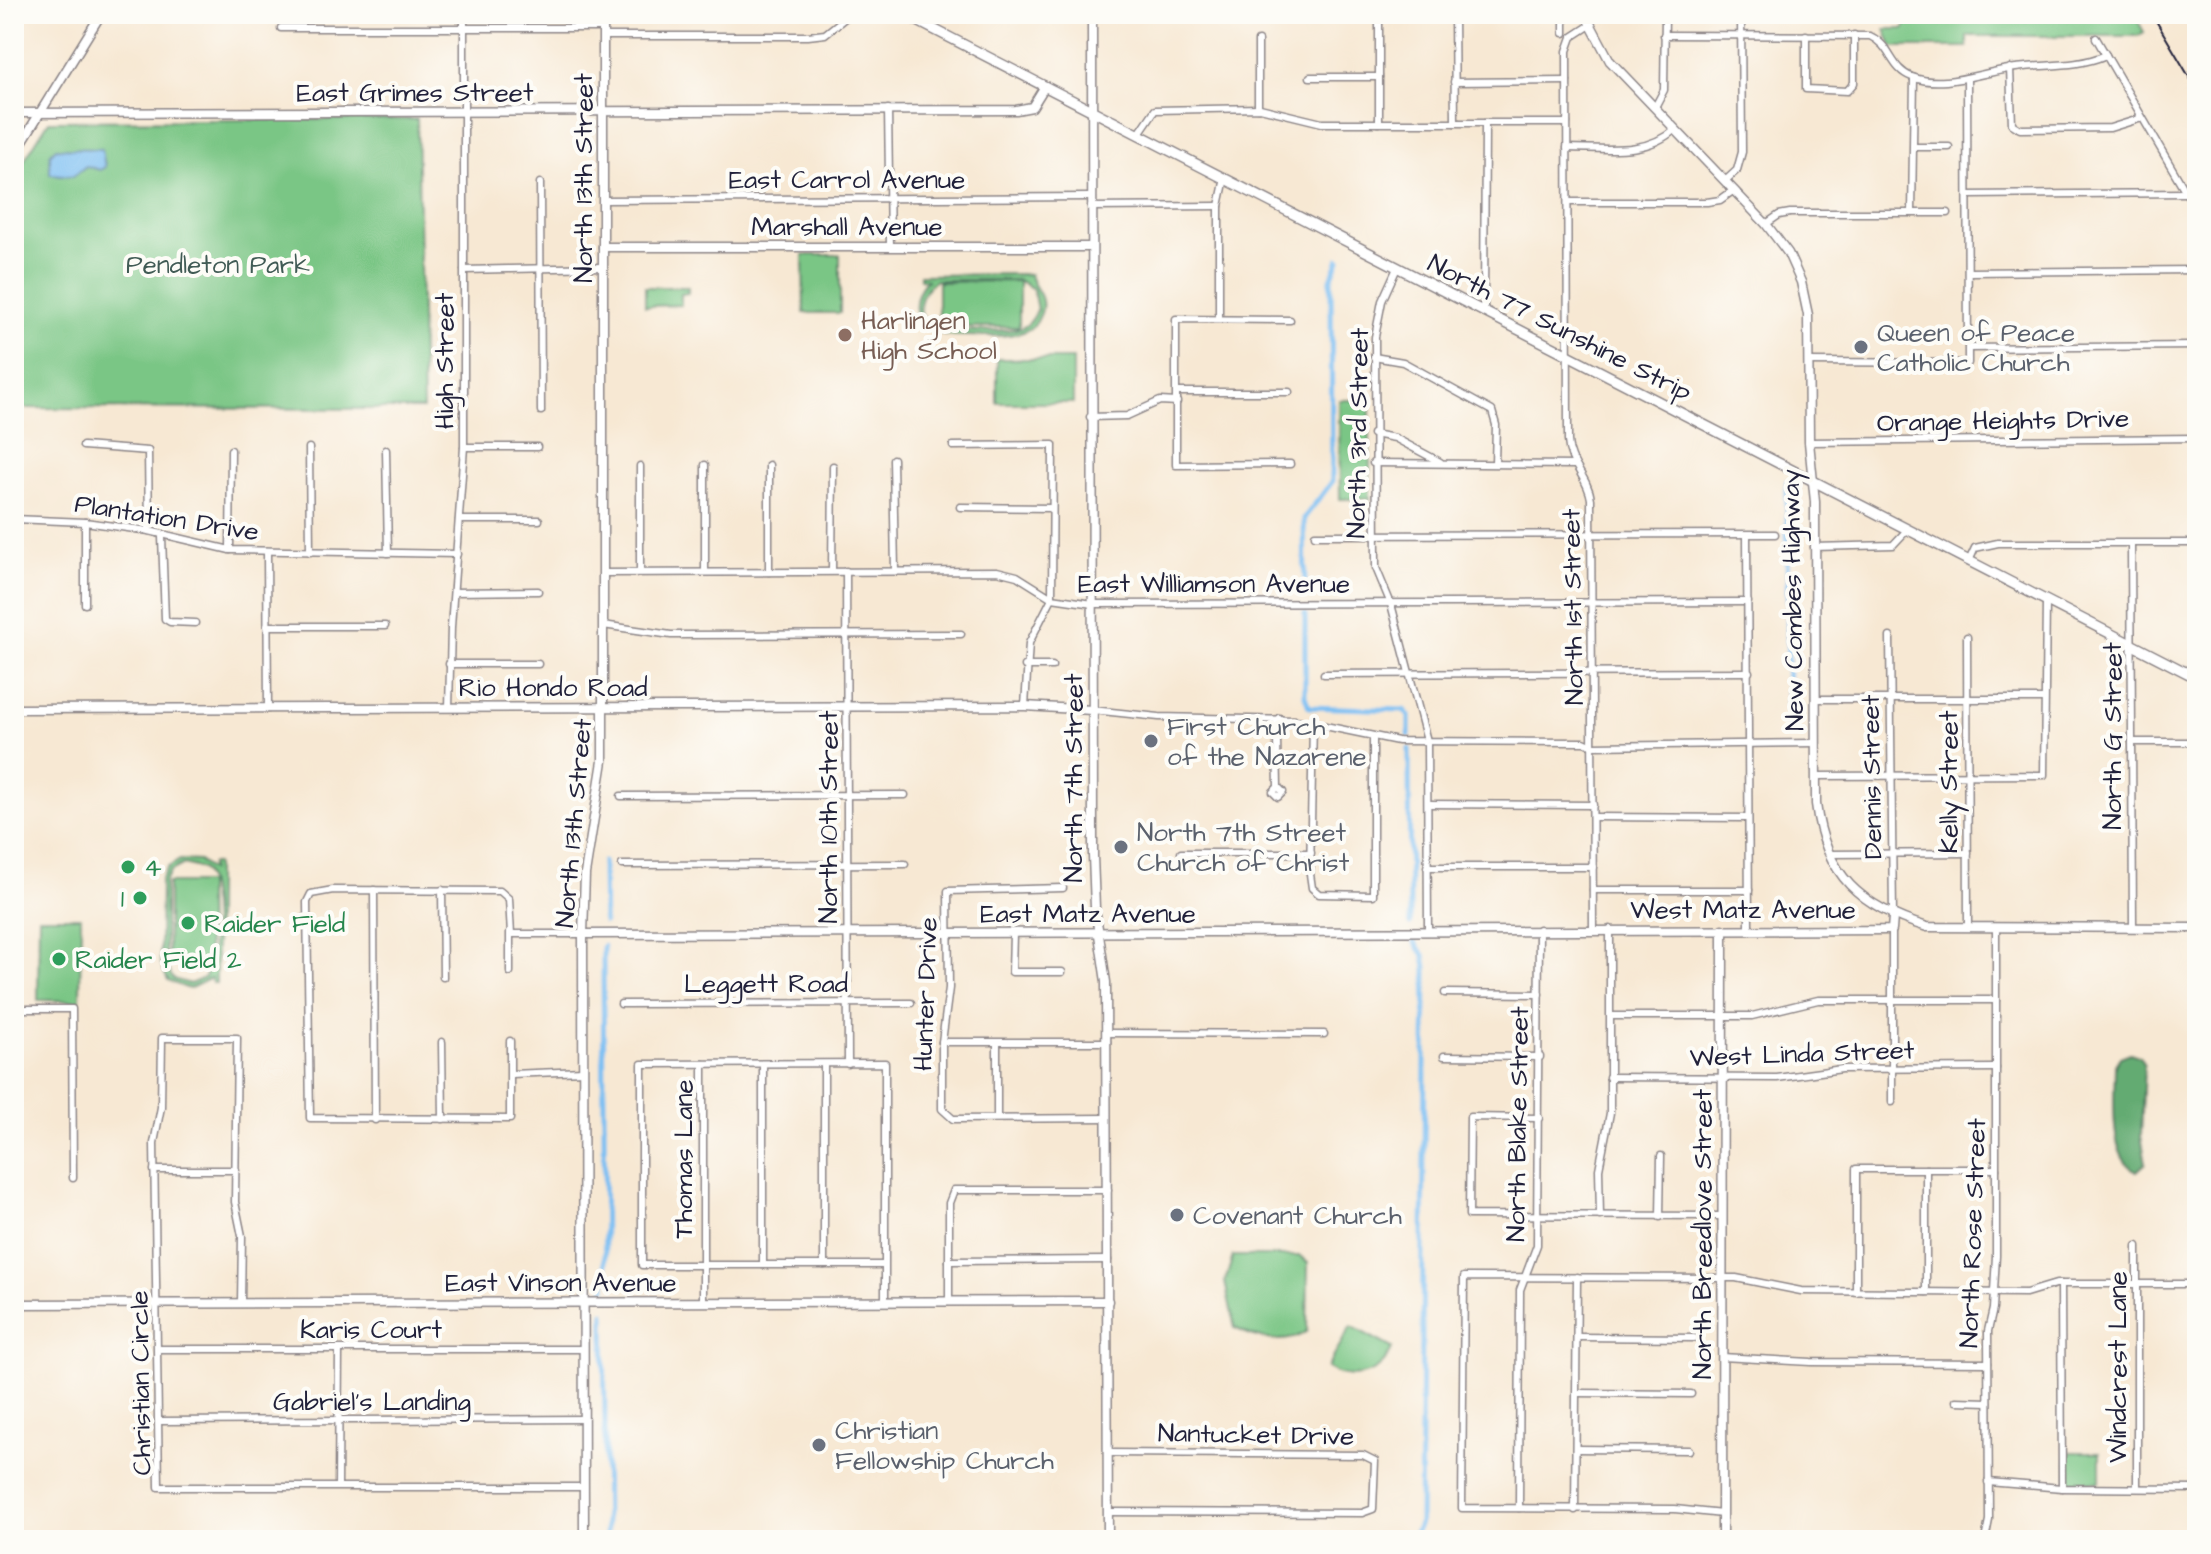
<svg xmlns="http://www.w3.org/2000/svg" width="2211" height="1554" viewBox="0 0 2211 1554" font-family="'Architects Daughter',sans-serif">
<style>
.green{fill:#7ac685;stroke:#4e7460;stroke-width:2;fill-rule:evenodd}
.forest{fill:#63ab72;stroke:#426656;stroke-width:2}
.water{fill:#7dbff3;stroke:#507097;stroke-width:2}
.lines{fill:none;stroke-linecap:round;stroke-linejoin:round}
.canal{stroke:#7dbff3;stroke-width:5}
.street-casing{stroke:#8c8587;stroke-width:9}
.secondary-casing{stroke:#8c8587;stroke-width:11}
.primary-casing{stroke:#8c8587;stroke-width:12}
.street{stroke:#fff;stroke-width:6}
.secondary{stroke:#fff;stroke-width:8}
.primary{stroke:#fff;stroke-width:9}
.rail{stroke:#22223b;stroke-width:2}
.education-dot{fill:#8d6e63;stroke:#fdfcf7;stroke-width:3}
.worship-dot{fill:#6b7280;stroke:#fdfcf7;stroke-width:3}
.leisure-dot{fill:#2e9e5b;stroke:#fdfcf7;stroke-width:3}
.labels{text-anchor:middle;stroke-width:8;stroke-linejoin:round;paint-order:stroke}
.street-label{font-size:26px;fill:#22223b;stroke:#fdfcf7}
.park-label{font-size:26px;fill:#415b55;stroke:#fdfcf7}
.education-label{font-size:26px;fill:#785e54;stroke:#fdfcf7;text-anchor:start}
.worship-label{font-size:26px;fill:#5b616d;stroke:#fdfcf7;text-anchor:start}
.leisure-label{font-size:26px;fill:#27864d;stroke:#fdfcf7;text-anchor:start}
</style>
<rect width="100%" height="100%" fill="#fdfcf7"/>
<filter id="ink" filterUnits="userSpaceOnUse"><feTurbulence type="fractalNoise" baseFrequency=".0125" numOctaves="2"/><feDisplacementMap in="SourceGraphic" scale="16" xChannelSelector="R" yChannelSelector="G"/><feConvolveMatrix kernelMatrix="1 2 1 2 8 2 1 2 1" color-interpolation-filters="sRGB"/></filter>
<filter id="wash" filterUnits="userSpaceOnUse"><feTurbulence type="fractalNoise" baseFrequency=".006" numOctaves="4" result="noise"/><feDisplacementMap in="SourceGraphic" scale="32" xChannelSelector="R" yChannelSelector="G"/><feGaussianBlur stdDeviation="1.8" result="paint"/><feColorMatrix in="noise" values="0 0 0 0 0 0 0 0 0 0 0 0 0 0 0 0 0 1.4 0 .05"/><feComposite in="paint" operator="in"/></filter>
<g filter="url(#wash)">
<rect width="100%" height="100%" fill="#f7e8d3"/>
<!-- green -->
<g class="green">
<path d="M1905,14H2134L2144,32L2137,36H1967V47H1892L1885,29H1905Z"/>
<path d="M417,119L423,409L14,408V176L49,121Z"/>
<path d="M803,255H840V313H804Z"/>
<path d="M1030,274C1032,288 1047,295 1041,313C1038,321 1033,328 1025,331C1011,338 954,337 938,333C911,327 910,297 927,280L920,279V275ZM936,280H1018L1033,289L1037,310C1034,318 1029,325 1021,328C1008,332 943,332 932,326C912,315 920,290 936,280Z"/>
<path d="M1019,281V327H938V282Z"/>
<path d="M645,287H688V293L681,294V305L645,306Z"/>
<rect x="997" y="359" width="76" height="44"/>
<path d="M1339,400H1370V499H1340Z"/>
<path d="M180,860L199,861L211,870V864H216V983H212L211,978L189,989L168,981L160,962L161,880L167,868ZM184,864L202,869C216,883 216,962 204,978L190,984L173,979L165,964V881L171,871Z"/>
<path d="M168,883H207L208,964L168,965Z"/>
<path d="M39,917H81L80,1001L38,1000Z"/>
<path d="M1233,1256H1300L1308,1263L1307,1331C1286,1347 1256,1339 1235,1328L1225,1282Z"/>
<path d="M1351,1326L1392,1348C1382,1376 1351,1383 1327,1368Z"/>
<rect x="2068" y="1452" width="32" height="30"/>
</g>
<!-- forest -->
<path class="forest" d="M2130,1053L2139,1056L2144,1065L2141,1136L2146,1163L2137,1171C2107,1160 2115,1093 2115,1065L2120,1057Z"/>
<!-- water -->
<path class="water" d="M56,148L102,149L105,167L100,170L86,166L73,176L50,174V154Z"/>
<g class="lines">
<!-- canal -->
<g class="canal">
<path d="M1787,482L1788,734"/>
<path d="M1305,593L1304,518L1332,482L1331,279L1339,259"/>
<path d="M1305,614V696L1309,707L1404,710L1409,716V735"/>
<path d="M1409,749L1410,924"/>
<path d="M603,862L604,922"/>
<path d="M603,946L605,1288"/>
<path d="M604,1313L606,1540"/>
<path d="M1412,1540L1420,1522L1426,968L1424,955L1414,941"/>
</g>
</g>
</g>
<g filter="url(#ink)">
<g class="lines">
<!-- street casing -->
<g class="street-casing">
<g id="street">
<path d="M1379,14V123"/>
<path d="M1454,14L1455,123"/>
<path d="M1589,26L1572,37L1567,51L1568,441C1569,464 1588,477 1591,499L1593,929"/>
<path d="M281,28H603"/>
<path d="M1564,33V14"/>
<path d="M1664,35L1870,36C1892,46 1890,69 1912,77C1942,89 1979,73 2009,69C2044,63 2073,69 2106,55"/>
<path d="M1806,35V89L1847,91L1854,83V35"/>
<path d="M603,36H808L825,34L850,14"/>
<path d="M2096,38L2197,211"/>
<path d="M2010,68L2012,124L2020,129L2110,128L2139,119L2140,114"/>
<path d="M1310,77H1379"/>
<path d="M1454,82L1567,81"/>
<path d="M1655,107L1664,90L1665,14"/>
<path d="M1258,108V41"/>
<path d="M888,109L890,247"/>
<path d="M1138,135L1155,110L1260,108L1322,123H1567"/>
<path d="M1914,147H1949"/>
<path d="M1567,148C1604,148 1646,156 1675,129"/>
<path d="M1725,181L1737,170L1742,152L1741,14"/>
<path d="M540,183L541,411"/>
<path d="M1970,195L2186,193"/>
<path d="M604,200L1091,197"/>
<path d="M1568,202H1707L1720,200L1734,190"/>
<path d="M1091,207L1219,206"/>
<path d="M1912,213L1914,78"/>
<path d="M1766,224L1779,215L1790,213H1948"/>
<path d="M1397,268L1382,301L1375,337L1376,568L1391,604L1427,741L1428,931"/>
<path d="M464,270L602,267"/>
<path d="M1970,272L2197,270"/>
<path d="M1484,311L1485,123"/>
<path d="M1219,319V206L1225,178"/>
<path d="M1969,348L2197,346"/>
<path d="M1374,357L1403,362L1492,411L1496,425L1495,463"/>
<path d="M1808,362L1968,363L1967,78"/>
<path d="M1177,392H1289"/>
<path d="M1090,417L1127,416L1160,401L1177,402"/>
<path d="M1373,434L1395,438L1440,462"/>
<path d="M1809,442L2197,438"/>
<path d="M83,446L148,451L149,531"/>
<path d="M953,446L1053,445L1052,598L1029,643L1025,706"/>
<path d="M464,447H537"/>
<path d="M309,448L310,552"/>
<path d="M386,450L388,553"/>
<path d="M893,459L895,571"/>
<path d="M1373,463L1575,465"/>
<path d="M1290,464L1176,465V319L1290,320"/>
<path d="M769,465V572"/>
<path d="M960,507L1051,508"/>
<path d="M14,519L85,522L149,531L230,550L457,554"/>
<path d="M459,520H539"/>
<path d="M85,522V604"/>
<path d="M1315,535L1775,534"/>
<path d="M1747,535L1749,929"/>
<path d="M162,537L165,619L170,622L195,623"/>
<path d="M2131,544L2133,927"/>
<path d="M1814,547L1893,545L1908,529"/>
<path d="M230,550L231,450"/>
<path d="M267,553L268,709"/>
<path d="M1969,561L1975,548L1998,543H2197"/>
<path d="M705,571V465"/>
<path d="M832,571L833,466"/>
<path d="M846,571L848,1064"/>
<path d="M640,572V466"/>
<path d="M603,573L997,571L1017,576L1052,598L1093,604L1748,602"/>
<path d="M454,592L538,591"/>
<path d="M603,625L671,635L961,634"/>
<path d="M267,626H385"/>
<path d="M1890,637L1893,917"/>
<path d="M1967,637L1968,927"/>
<path d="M449,664H538"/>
<path d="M1025,666H1052"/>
<path d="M1324,674L1749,672"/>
<path d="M1815,699H2044"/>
<path d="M449,708L451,627L464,447V14"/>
<path d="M1092,710L1159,717L1296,720L1398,741L1584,742L1593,746L1815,743"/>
<path d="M1313,723L1310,874L1312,888L1319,894L1373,895V737"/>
<path d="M1277,740L1274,730L1279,718"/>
<path d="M2132,742H2197"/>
<path d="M1816,776L2044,775L2046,601"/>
<path d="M1278,787L1283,792L1278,797L1273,792L1278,787L1277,740L1282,726L1279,718"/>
<path d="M621,796L905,795"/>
<path d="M1428,804L1593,805"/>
<path d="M1593,817L1747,818"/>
<path d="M1181,853H1311"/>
<path d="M1830,854L1968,853"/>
<path d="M622,865L905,864"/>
<path d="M1427,867H1593"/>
<path d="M1063,888L948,891L949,988L942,1042V1109L953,1119L1107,1118"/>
<path d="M374,890L375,1120"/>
<path d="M442,890L443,977"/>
<path d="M1593,890H1749"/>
<path d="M1013,933L1012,972H1062"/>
<path d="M510,972V932"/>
<path d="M1445,993L1539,994"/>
<path d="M621,1004L911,1003"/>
<path d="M14,1009H72L73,1178"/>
<path d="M1611,1016H1752L1818,1000H1996"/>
<path d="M1107,1033L1324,1034"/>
<path d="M510,1041V1119L310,1118L307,902L311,894L333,890L500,891L509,899L511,934H583"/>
<path d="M442,1042L443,1119"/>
<path d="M942,1042H1107"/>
<path d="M1444,1056L1540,1057"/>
<path d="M824,1064V1265"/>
<path d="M763,1065V1265"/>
<path d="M511,1074L583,1071"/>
<path d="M1609,1077L1777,1078L1842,1069L1996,1068"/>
<path d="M1892,1102V930"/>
<path d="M997,1118V1043"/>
<path d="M1539,1118L1470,1117L1469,1215L1721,1216"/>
<path d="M154,1170H236"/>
<path d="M1600,1216L1599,1169L1610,1113V929"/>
<path d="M1660,1217L1661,1156"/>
<path d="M2137,1246V1488"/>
<path d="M949,1261L1108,1260"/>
<path d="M2061,1284L2062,1488"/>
<path d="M1856,1292V1169H1996"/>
<path d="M1926,1292V1169"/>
<path d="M885,1301V1063L642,1064V1265H885"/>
<path d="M949,1301V1203L954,1190H1108"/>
<path d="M703,1302V1064"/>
<path d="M241,1303L242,1236L235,1202L237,1038H162L161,1107L154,1143L159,1487H584"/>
<path d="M1577,1337L1694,1338"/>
<path d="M159,1349H583"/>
<path d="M1722,1357L1811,1362L1988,1363"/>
<path d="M1577,1393L1691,1394"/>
<path d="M1956,1401L1988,1402"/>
<path d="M160,1421L584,1419"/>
<path d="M1577,1449L1689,1450"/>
<path d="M1988,1482L2062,1488L2197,1489"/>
<path d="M338,1486L339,1350"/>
<path d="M1519,1508L1520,1290L1537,1245L1539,929"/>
<path d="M1575,1510L1577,1277"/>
<path d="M1108,1512L1362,1513L1373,1509L1375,1461L1363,1455L1109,1453"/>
<path d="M1722,1514L1675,1509L1462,1508L1464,1277L1736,1278L1801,1291L2026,1293L2056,1284H2197"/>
<path d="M1985,1540L1989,1520L1988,1331L1993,1309L1996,1256V927"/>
</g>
</g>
<!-- secondary casing -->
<g class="secondary-casing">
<g id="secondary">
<path d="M1092,14L1093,856L1095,908L1106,982L1108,1540"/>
<path d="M1585,14L1610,61L1766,224L1788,253L1801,282L1808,315L1809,442L1815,502L1816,804C1825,876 1861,907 1927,927L2197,928"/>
<path d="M14,113L1016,110L1032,107L1045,86"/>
<path d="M14,155L101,14"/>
<path d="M603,247H1090"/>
<path d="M14,709L1025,706L1092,710"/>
<path d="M583,934L1892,930L1893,917"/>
<path d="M14,1304L1108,1301"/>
<path d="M584,1540L583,934L585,874L603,761V14"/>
<path d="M1722,1540L1723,929"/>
</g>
</g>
<!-- primary casing -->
<g class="primary-casing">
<path id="primary" d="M904,14L2197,678"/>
</g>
<!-- street -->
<use href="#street" class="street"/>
<!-- secondary -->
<use href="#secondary" class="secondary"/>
<!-- primary -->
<use href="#primary" class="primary"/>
<!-- rail -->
<path class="rail" d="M2152,14L2197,90"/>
</g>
</g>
<!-- markers -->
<circle class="education-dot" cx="845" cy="335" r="8"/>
<g class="worship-dot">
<circle cx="1861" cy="347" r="8"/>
<circle cx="1151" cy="741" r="8"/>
<circle cx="1121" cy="847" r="8"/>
<circle cx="1177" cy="1215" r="8"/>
<circle cx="819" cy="1445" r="8"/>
</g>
<g class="leisure-dot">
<circle cx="128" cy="867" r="8"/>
<circle cx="140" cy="898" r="8"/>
<circle cx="188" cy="923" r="8"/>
<circle cx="59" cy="959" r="8"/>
</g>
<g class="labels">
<!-- street labels -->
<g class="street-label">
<text x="415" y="101">East Grimes Street</text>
<text transform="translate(583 178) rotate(-90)" y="9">North 13th Street</text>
<text x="847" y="188">East Carrol Avenue</text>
<text x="847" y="235">Marshall Avenue</text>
<text transform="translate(1560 327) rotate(27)" y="9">North 77 Sunshine Strip</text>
<text transform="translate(444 361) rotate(-90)" y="9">High Street</text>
<text transform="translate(2003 420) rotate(-1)" y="9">Orange Heights Drive</text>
<text transform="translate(1357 433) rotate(-89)" y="9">North 3rd Street</text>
<text transform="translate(167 517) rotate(9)" y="9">Plantation Drive</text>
<text x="1214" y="592">East Williamson Avenue</text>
<text transform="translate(1792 600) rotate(-91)" y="9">New Combes Highway</text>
<text transform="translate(1572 607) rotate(-91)" y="9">North 1st Street</text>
<text x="553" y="696">Rio Hondo Road</text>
<text transform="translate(2112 736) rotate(-90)" y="9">North G Street</text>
<text transform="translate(1871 777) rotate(-91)" y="9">Dennis Street</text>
<text transform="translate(1073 778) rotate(-90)" y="9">North 7th Street</text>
<text transform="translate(1948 782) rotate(-90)" y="9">Kelly Street</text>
<text transform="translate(828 817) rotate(-90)" y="9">North 10th Street</text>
<text transform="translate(573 823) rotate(-85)" y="9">North 13th Street</text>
<text x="1743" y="918">West Matz Avenue</text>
<text x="1088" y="922">East Matz Avenue</text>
<text x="766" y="992">Leggett Road</text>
<text transform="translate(925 994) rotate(-88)" y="9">Hunter Drive</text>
<text transform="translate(1802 1053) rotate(-2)" y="9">West Linda Street</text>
<text transform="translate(1517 1124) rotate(-89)" y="9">North Blake Street</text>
<text transform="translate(683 1159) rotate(-90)" y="9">Thomas Lane</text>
<text transform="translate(1972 1233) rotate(-88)" y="9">North Rose Street</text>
<text transform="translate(1702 1234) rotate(-90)" y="9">North Breedlove Street</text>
<text x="561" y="1291">East Vinson Avenue</text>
<text x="371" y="1338">Karis Court</text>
<text transform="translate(2117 1367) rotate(-90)" y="9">Windcrest Lane</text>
<text transform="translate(140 1383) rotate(-91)" y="9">Christian Circle</text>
<text x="372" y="1410">Gabriel's Landing</text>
<text transform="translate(1256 1434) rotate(1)" y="9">Nantucket Drive</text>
</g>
<!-- park labels -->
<g class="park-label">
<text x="218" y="273">Pendleton Park</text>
</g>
<!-- education labels -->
<g class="education-label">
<text x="861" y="329">Harlingen<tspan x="861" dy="30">High School</tspan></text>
</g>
<!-- worship labels -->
<g class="worship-label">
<text x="1877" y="341">Queen of Peace<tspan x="1877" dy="30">Catholic Church</tspan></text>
<text x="1167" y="735">First Church<tspan x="1167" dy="30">of the Nazarene</tspan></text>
<text x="1137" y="841">North 7th Street<tspan x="1137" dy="30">Church of Christ</tspan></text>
<text x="1193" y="1224">Covenant Church</text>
<text x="835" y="1439">Christian<tspan x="835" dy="30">Fellowship Church</tspan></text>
</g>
<!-- leisure labels -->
<g class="leisure-label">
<text x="144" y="876">4</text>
<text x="124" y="907" text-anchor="end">1</text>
<text x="204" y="932">Raider Field</text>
<text x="75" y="968">Raider Field 2</text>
</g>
</g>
<!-- margin -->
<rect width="2211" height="1554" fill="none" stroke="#fdfcf7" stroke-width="48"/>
</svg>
